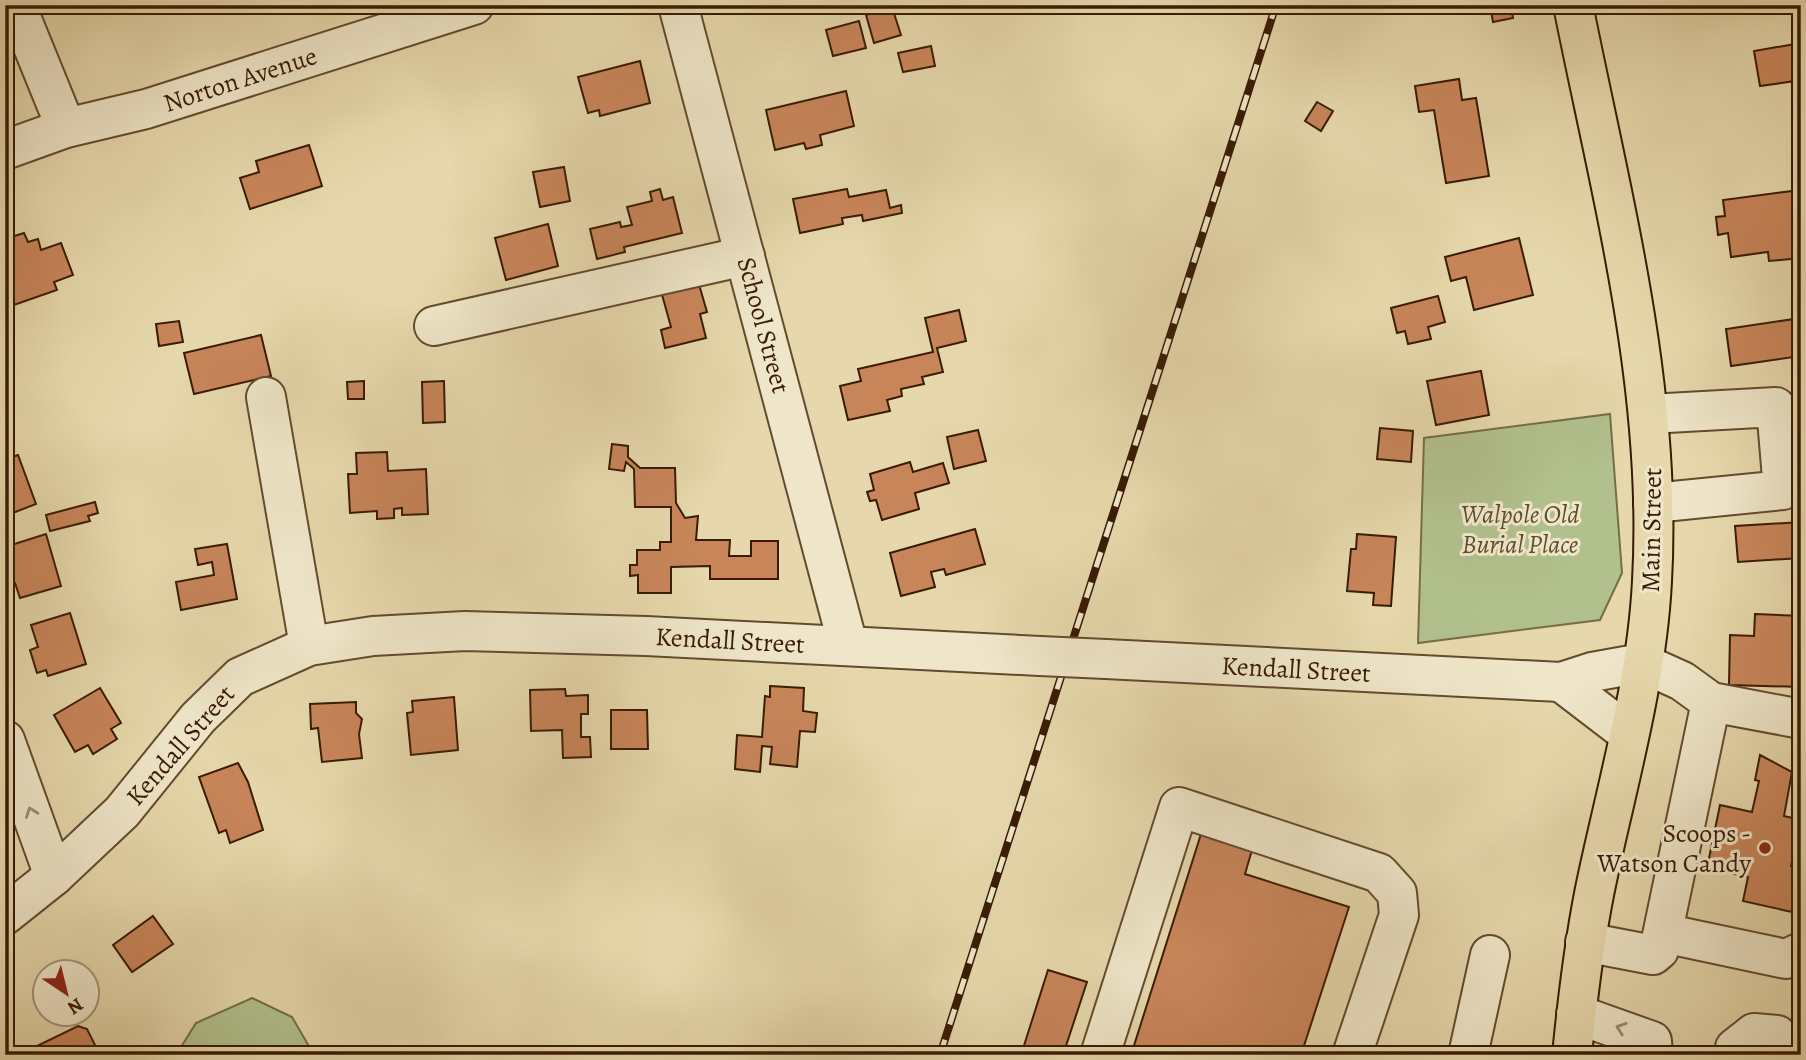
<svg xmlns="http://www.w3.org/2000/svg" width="1806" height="1060" viewBox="0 0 1806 1060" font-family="Alegreya,serif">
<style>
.green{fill:#b1c08d;stroke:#756e48;stroke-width:2}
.building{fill:#c8855a;stroke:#391b04;stroke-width:2}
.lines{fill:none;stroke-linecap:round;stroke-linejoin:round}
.minor-casing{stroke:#644a2e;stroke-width:42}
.major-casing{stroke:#391b04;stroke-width:42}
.minor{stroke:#efe6c9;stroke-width:38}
.major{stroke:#e6d8ac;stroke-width:38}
.rail-casing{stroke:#391b04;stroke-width:8}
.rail{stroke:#efe6c9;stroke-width:5;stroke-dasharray:16;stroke-linecap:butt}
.minor-bridge-casing{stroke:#644a2e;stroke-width:42;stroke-linecap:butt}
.minor-bridge{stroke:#efe6c9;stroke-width:38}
.oneway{stroke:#9d8b70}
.poi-dot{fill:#8f2418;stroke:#efe6c9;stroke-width:2.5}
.labels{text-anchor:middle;stroke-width:6;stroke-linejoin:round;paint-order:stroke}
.street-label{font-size:26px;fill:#391b04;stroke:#efe6c9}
.park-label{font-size:26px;font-style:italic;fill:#5d4d2d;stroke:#efe6c9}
.poi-label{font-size:26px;fill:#391b04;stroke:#efe6c9;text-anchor:end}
</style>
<rect width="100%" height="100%" fill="#e6d8ac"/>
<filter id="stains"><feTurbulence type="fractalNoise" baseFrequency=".00286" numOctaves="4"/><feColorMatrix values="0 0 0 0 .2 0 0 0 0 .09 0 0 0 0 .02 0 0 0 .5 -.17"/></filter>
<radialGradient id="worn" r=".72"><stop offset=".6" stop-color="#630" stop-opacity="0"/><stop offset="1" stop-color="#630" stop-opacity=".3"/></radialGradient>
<!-- green -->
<g class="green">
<path d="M1610,414L1622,573L1600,620L1418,643L1424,438Z"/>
<path d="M252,998L292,1017L314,1055H176L196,1023Z"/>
</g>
<!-- building -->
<g class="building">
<path d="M760,5H788L762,13Z"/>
<path d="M1490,5H1511L1513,18L1493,22Z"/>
<path d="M892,7L901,35L874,43L866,15Z"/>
<path d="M859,21L866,48L833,56L826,30Z"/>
<path d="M1801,43V115L1795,81L1760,86L1754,51Z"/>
<path d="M931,46L935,66L903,72L898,53Z"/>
<path d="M640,61L650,103L600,116L599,110L588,113L578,77Z"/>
<path d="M1459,79L1462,100L1476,98L1489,176L1446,183L1434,110L1419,112L1415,86Z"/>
<path d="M846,91L854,126L820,135L822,145L806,149L804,143L775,150L766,110Z"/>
<path d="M1317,102L1333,111L1321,131L1305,121Z"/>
<path d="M309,145L322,186L250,209L240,178L259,172L256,161Z"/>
<path d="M564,167L570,201L540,207L533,172Z"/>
<path d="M1800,184H1801V258L1769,261L1768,252L1731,257L1728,233L1718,235L1716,217L1725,216L1723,200L1800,190Z"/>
<path d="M660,189L663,200L673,197L682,233L624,247L625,252L597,259L590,229L620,222L621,227L632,225L627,207L652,201L650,192Z"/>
<path d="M847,189L849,197L886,190L890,208L901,205L902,213L863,221L862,215L842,218L843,224L800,233L793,199Z"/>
<path d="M548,224L558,266L506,280L495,238Z"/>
<path d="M24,233L28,242L38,239L41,250L61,243L73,275L54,282L57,290L5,308V239Z"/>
<path d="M1519,238L1533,295L1474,310L1466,277L1451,281L1445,257Z"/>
<path d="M698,281L707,312L700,314L706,338L665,348L661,330L671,327L661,291Z"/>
<path d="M1438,296L1445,322L1428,327L1431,339L1408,344L1405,331L1397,333L1391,308Z"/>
<path d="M959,310L966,341L937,348L943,372L922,377L924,384L901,389L902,396L887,400L890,411L848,420L840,386L861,381L858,369L933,352L925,318Z"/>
<path d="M1801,318V356L1731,366L1726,329Z"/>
<path d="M179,321L183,342L159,346L156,324Z"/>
<path d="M261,335L271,376L194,394L184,353Z"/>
<path d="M1481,371L1489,415L1436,425L1427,381Z"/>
<path d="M364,381V399H348L347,382Z"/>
<path d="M444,381L445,422L423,423L422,382Z"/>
<path d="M1380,428L1413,431L1411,462L1377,459Z"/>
<path d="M978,430L986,461L954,469L947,437Z"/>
<path d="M612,444L628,446V457L640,468H675L676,503L685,518L698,516L696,540H730L729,556H751V541H778V579H710V566L671,567V593H638V575L630,576V565H637V550H660V542H671V507H635L634,469L626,462L624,471L609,469Z"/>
<path d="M387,452L388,471L426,469L428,514L402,515V508L394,509V518L377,519V511L350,513L348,474H357L356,453Z"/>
<path d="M18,455L36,504L5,516V459Z"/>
<path d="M910,462L913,472L943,463L949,483L915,493L919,509L882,520L876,500L870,501L867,492L874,490L870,474Z"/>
<path d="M95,502L98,513L88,516L90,521L50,531L46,515Z"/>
<path d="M1801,522V558L1738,562L1735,526Z"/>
<path d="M975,529L985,564L946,575L944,569L931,572L935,587L901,596L890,553Z"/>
<path d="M46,534L61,586L20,598L15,583L5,584V561H9L5,547Z"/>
<path d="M1357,534L1396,537L1391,606L1373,605L1374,593L1347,591L1351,549H1356Z"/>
<path d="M227,544L237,599L181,610L176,582L214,575L212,562L198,565L195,549Z"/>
<path d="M70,613L86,664L48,676L46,670L37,673L30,650L38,647L31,625Z"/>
<path d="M1755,614L1801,616V687L1729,685L1730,635L1754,636Z"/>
<path d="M770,686L804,688L803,711L817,713L815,732L800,731L797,767L770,764L772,747L762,746L760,772L735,769L737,735L762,737L765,696L770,697Z"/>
<path d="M100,688L121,723L111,729L117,739L93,754L88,745L75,752L54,715Z"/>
<path d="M565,689L566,696L588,695V714H581V737H590L591,757L563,758L562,730L531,731L530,690Z"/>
<path d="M454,697L458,750L411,755L407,713L413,712L412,701Z"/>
<path d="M356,702V713L362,719L359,734L362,758L322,762L318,728L311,729L310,704Z"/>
<path d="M611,710H647L648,749H611Z"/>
<path d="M1760,755L1792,772L1784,816L1801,820L1791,866L1801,868L1792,912L1743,901L1748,877L1707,868L1720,805L1752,812L1759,781L1755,780Z"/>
<path d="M238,763L248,782L263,830L230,843L226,830L219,833L199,777Z"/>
<path d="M1201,834L1252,850L1245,874L1349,907L1301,1055H1131Z"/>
<path d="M153,916L173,944L132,972L113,945Z"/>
<path d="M1048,970L1087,982L1063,1055H1021Z"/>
<path d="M78,1026L87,1029L99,1053L42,1055L37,1046Z"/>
</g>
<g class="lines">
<!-- minor casing -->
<g class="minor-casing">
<g id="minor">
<path d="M16,5L66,128"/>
<path d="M678,5L848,645"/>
<path d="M5,150L66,128L146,109L474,5"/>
<path d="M434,326L745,256"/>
<path d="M266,397L309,646"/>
<path d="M1649,414L1776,407L1783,490L1653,503"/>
<path d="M1106,659L1561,682"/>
<path d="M1629,734L1561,682L1592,672L1642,663L1682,681L1711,702L1801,719"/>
<path d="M5,740L54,876"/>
<path d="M5,915L54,876L122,812L198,718L240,677L309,646L373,636L465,631L646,636L1040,656"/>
<path d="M1663,933L1786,959L1801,952"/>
<path d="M1585,942L1653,955L1659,950L1711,702"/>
<path d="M1576,1014L1652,1041L1653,1055"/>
<path d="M1100,1055L1179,807L1379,873L1397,893L1399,915L1352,1055"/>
<path d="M1468,1055L1490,955"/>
<path d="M1735,1055V1048L1754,1033L1777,1035L1789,1055"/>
</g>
</g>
<!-- major casing -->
<g class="major-casing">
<path id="major" d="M1572,1055C1578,994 1585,934 1598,875C1619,778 1647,680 1652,581C1663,386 1611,195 1573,5"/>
</g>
<!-- minor -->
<use href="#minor" class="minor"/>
<!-- major -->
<use href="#major" class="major"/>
<!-- rail casing -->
<g class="rail-casing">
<path id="rail" d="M940,1055L1276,5"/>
</g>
<!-- rail -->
<use href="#rail" class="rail"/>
<!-- minor-bridge casing -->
<g class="minor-bridge-casing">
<path id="minor-bridge" d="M1040,656L1106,659"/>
</g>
<!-- minor-bridge -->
<use href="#minor-bridge" class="minor-bridge"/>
</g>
<!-- one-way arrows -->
<defs><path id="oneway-chevron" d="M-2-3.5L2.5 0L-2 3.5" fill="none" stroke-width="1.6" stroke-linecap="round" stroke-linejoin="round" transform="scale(1.75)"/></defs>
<g class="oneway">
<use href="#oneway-chevron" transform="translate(31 812) rotate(-110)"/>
<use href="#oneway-chevron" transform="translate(1621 1028) rotate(-161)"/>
</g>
<!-- markers -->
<circle class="poi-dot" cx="1765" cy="848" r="7"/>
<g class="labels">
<!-- street labels -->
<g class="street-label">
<text transform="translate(240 79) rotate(-18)" y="9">Norton Avenue</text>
<text transform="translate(764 325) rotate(75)" y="9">School Street</text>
<text transform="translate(1651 530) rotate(-89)" y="9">Main Street</text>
<text transform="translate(730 640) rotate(3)" y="9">Kendall Street</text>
<text transform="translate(1296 669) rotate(3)" y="9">Kendall Street</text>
<text transform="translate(180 745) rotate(-49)" y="9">Kendall Street</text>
</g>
<!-- park labels -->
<g class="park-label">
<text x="1520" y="523">Walpole Old<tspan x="1520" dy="30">Burial Place</tspan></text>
</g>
<!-- poi labels -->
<g class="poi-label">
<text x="1751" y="842">Scoops -<tspan x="1751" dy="30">Watson Candy</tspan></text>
</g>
</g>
<!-- margin -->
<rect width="1806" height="1060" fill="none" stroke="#e6d8ac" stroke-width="28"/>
<rect x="7" y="7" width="1792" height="1046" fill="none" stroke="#391b04" stroke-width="3.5"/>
<rect x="14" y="14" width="1778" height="1032" fill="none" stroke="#391b04" stroke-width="2"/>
<!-- north arrow -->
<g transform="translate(66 993) rotate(145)"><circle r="33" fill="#efe6c9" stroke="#a6957a" stroke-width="2"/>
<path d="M0-5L12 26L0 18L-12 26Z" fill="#8f2418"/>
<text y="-10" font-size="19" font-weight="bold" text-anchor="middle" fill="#391b04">N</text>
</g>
<rect width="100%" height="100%" filter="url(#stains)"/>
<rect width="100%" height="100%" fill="url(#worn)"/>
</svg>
